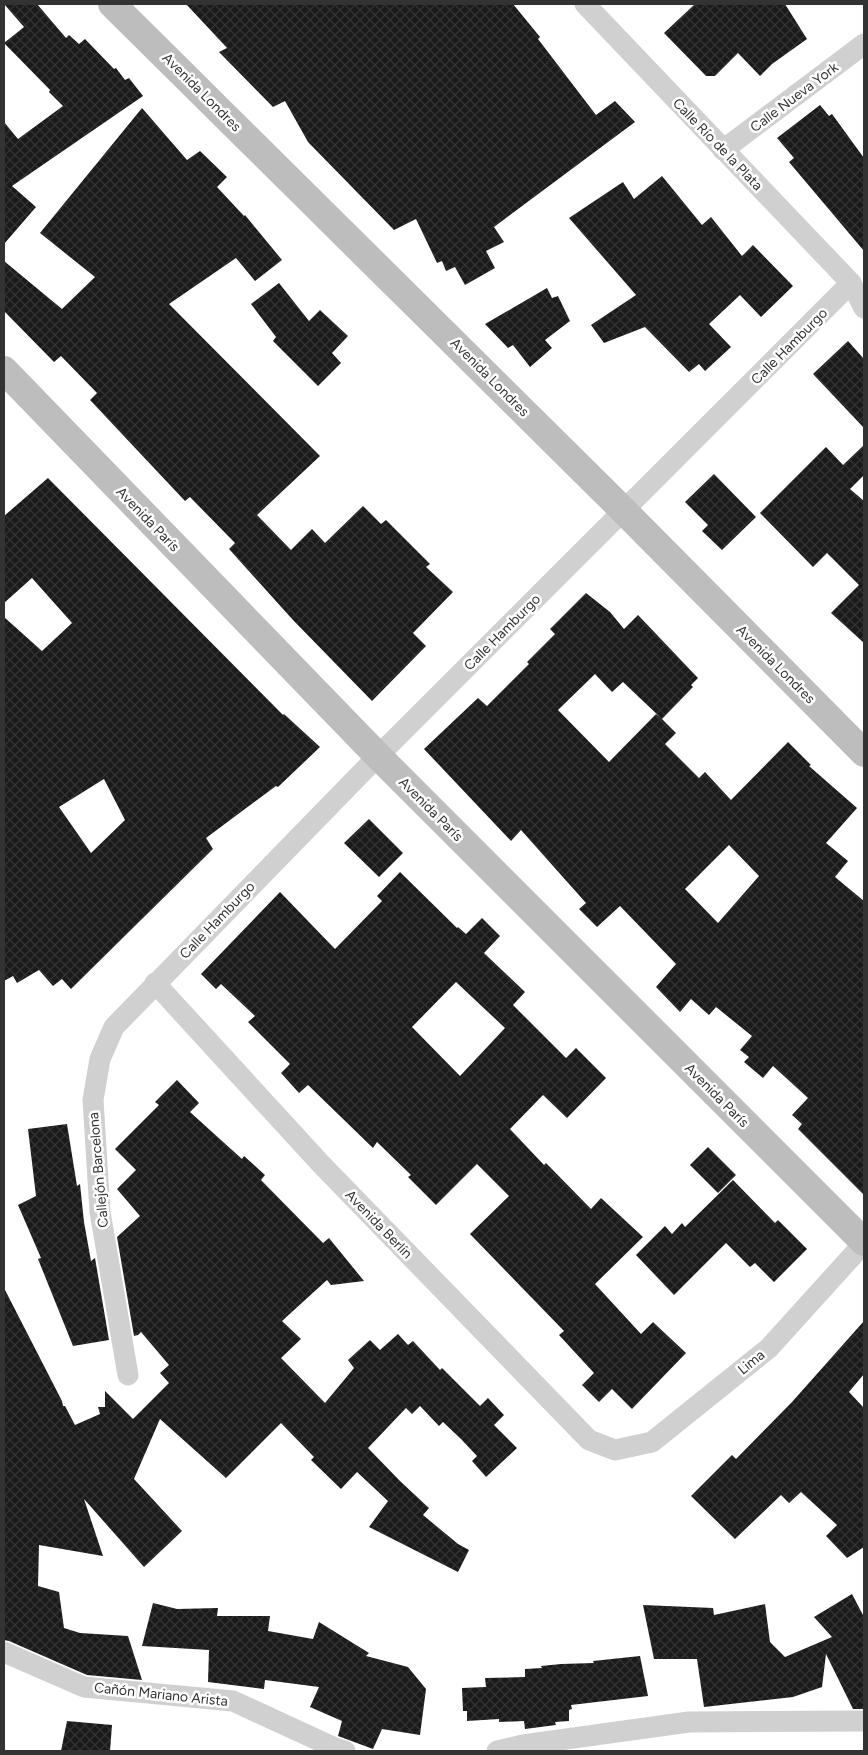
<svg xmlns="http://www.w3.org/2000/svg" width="868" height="1755" viewBox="0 0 868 1755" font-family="Figtree,sans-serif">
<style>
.building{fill:url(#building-cross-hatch);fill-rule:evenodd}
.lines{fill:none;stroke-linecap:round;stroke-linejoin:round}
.street{stroke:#d0d0d0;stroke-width:21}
.secondary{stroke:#bdbdbd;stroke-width:28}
.labels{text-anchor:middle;stroke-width:5;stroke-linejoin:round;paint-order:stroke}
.street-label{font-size:14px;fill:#333;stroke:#fff}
</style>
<defs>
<pattern id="building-cross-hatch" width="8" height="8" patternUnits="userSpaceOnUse" patternTransform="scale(1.25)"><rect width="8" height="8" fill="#1a1a1a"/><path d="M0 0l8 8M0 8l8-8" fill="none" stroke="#333"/></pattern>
</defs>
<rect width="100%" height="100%" fill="#fff"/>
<!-- building -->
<g class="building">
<path d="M4,4H37L66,38L69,35L79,44L85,39L114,69L116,68L125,80L129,78L143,96L12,186L36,207L4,244V122L18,139L63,106L49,92L50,90L4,43L24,27Z"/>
<path d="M186,4H513L540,37L538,39L596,115L615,101L635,122L494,227L504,242L486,251L495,268L465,285L455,267L446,271L442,261L437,263L416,219L394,230L308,142L285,101L273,107L219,52L227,48Z"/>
<path d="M695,4H785L807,39L772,64L760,76L738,53L715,76H706L664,33Z"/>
<path d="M820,105L829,116L832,114L864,158V251L789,162L794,158L777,138Z"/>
<path d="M142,108L187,160L200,151L227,177L217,187L244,216L245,215L282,260L255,281L236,258L169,304L320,456L257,515L291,550L312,529L325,543L363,506L381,524L386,520L430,564L426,567L453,592L413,633L426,646L372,701L293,620L229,549L235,543L190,497L185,501L90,400L97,393L61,356L54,362L4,311V261L62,309L95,277L40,233Z"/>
<path d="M662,176L702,225L711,217L742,256L753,245L793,286L761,317L740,295L709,324L731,347L705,371L699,364L689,372L645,327L604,343L591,325L636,295L569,218L623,182L634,199Z"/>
<path d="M279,283L309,321L320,310L348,336L332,353L341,363L318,386L273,341L276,337L251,304Z"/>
<path d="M547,288L552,298L558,296L570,321L545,340L552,348L530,367L513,345L508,348L485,324Z"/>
<path d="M848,341L864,359V428L813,374Z"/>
<path d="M864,445V475L850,489L864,501V643L831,613L859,585L827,553L813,567L760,513L826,447L843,465Z"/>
<path d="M714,474L756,517L722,550L702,531L708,525L685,502Z"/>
<path d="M48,478L283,715L284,714L320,747L278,787L276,786L206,838L213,849L71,989L62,979L53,986L39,970L17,983L13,976L4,981V617L42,651L72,623L32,578L4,603V516ZM104,779L125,820L91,853L59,807Z"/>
<path d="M586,593L610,612L624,629L638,615L698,678L691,685L693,687L662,719L676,733L665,744L699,778L705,772L731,800L788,742L811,765L809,766L857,808L826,843L848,861L835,877L864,901V1195L798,1129L802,1124L792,1115L808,1098L773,1066L763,1078L744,1062L749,1057L740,1050L752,1036L716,1007L709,1015L691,999L680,1012L656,987L676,964L620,906L597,927L579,909L586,903L521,830L511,841L424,749L478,698L487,706L529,664L527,662L555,634L550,629ZM595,674L612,692L623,682L662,719L656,714L609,762L558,710ZM729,845L759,876L718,923L685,889Z"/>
<path d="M369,819L403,853L379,877L344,843Z"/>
<path d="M400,872L457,928L458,927L466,934L482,918L500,936L484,953L525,992L513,1005L566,1058L576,1048L606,1078L567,1118L543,1095L510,1129L544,1165L546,1163L591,1209L601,1198L643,1237L595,1284L641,1334L653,1322L686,1353L632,1409L612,1389L599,1402L582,1385L594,1373L559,1335L564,1331L470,1234L509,1196L477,1164L436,1205L408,1177L411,1175L377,1142L373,1148L308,1085L299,1093L281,1073L290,1064L248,1022L255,1016L221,984L216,989L201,974L280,892L335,949L382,901L377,896ZM456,982L505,1028L460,1076L412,1027Z"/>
<path d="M177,1080L199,1103L190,1112L242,1159L244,1156L265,1175L261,1180L323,1243L329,1238L364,1281L331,1285L327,1280L282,1321L301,1339L281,1358L325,1403L354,1368L348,1360L370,1340L380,1350L398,1334L408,1345L413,1341L440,1370L442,1368L480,1406L488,1398L504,1415L494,1425L517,1448L486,1477L472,1461L477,1456L461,1439L443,1422L439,1426L420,1406L412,1414L406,1408L368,1448L400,1481L429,1508L423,1515L458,1544L469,1550L458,1572L369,1527L388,1501L357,1472L341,1489L311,1460L314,1457L281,1423L226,1478L160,1419L134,1479L182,1531L144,1567L84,1499L103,1556L39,1545L38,1586L59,1592L64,1628L80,1633L128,1636L142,1680L87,1675L9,1641L4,1640V1288L62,1401L63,1406H65L75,1425L100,1414L98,1407H105V1391L133,1419L169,1383L160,1373L169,1365L141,1332L138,1335L134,1336L117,1237L140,1216L117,1189L136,1170L115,1149L159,1105L155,1102Z"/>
<path d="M67,1124L77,1186L80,1184L84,1222L91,1261L95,1258L109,1340L73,1346L38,1259L41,1258L18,1205L36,1196L28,1129Z"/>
<path d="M708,1147L736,1175L718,1193L690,1165Z"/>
<path d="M733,1180L775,1223L778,1220L807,1249L774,1282L755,1263L750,1267L726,1243L674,1295L636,1255L665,1226L672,1234L682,1223L685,1227Z"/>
<path d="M864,1321V1374L849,1392L864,1408V1547L847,1558L826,1536L837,1525L801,1492L789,1503L781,1495L735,1539L691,1496L732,1455L736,1459L792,1402Z"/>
<path d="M852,1594L864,1617V1709H853L826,1654L822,1687L793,1697L704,1707L697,1659H654L643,1605L713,1608L714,1615L765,1604L770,1642L785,1657L832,1637L814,1617Z"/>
<path d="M153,1603L177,1609L218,1608L217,1616H270L268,1631L313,1639L319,1622L369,1653L366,1656L408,1667L426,1689L420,1735L382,1729L373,1749L338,1736L342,1721L310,1707L319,1687L265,1680L264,1689L208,1682L209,1650L142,1646Z"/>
<path d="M640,1656L648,1696L571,1705L572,1709L569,1710V1721L555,1722L556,1725L525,1729L524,1721L499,1722V1719L467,1721V1711H463L462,1688L486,1687L485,1678L525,1677V1669L542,1668L541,1666L561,1664L594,1663L593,1661Z"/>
<path d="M67,1721L112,1725L110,1751H61Z"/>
</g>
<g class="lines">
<!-- street -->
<g class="street">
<path d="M585,4L851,283L864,308"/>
<path d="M723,150L864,44"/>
<path d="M155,983L321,1164L589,1440L615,1450L652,1442L769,1348L864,1243"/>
<path d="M128,1375L100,1212L93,1100L100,1059L114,1027L378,756L851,283"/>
<path d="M4,1652L84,1687L233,1701L335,1748L345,1751"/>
<path d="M497,1751L523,1745L689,1722L864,1721"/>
</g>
<!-- secondary -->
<g class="secondary">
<path d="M112,4L624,511L864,753"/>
<path d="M4,370L378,756L864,1242"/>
</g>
</g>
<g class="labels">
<!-- street labels -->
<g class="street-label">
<text transform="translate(202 92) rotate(45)" y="5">Avenida Londres</text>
<text transform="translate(794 97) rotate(-37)" y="5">Calle Nueva York</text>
<text transform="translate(718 144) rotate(46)" y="5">Calle Río de la Plata</text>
<text transform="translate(789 346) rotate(-45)" y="5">Calle Hamburgo</text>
<text transform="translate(490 377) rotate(45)" y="5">Avenida Londres</text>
<text transform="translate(148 519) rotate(46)" y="5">Avenida París</text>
<text transform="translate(502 632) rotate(-45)" y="5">Calle Hamburgo</text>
<text transform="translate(776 664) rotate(45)" y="5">Avenida Londres</text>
<text transform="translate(431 809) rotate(45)" y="5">Avenida París</text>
<text transform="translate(217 920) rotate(-46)" y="5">Calle Hamburgo</text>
<text transform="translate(717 1095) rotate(45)" y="5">Avenida París</text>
<text transform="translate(98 1170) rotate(-95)" y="5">Callejón Barcelona</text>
<text transform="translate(379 1224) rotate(46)" y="5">Avenida Berlín</text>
<text transform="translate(751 1362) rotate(-39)" y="5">Lima</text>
<text transform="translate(161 1694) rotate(6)" y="5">Cañón Mariano Arista</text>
</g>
</g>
<!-- border -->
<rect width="868" height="1755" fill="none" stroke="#333333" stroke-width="10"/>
</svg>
